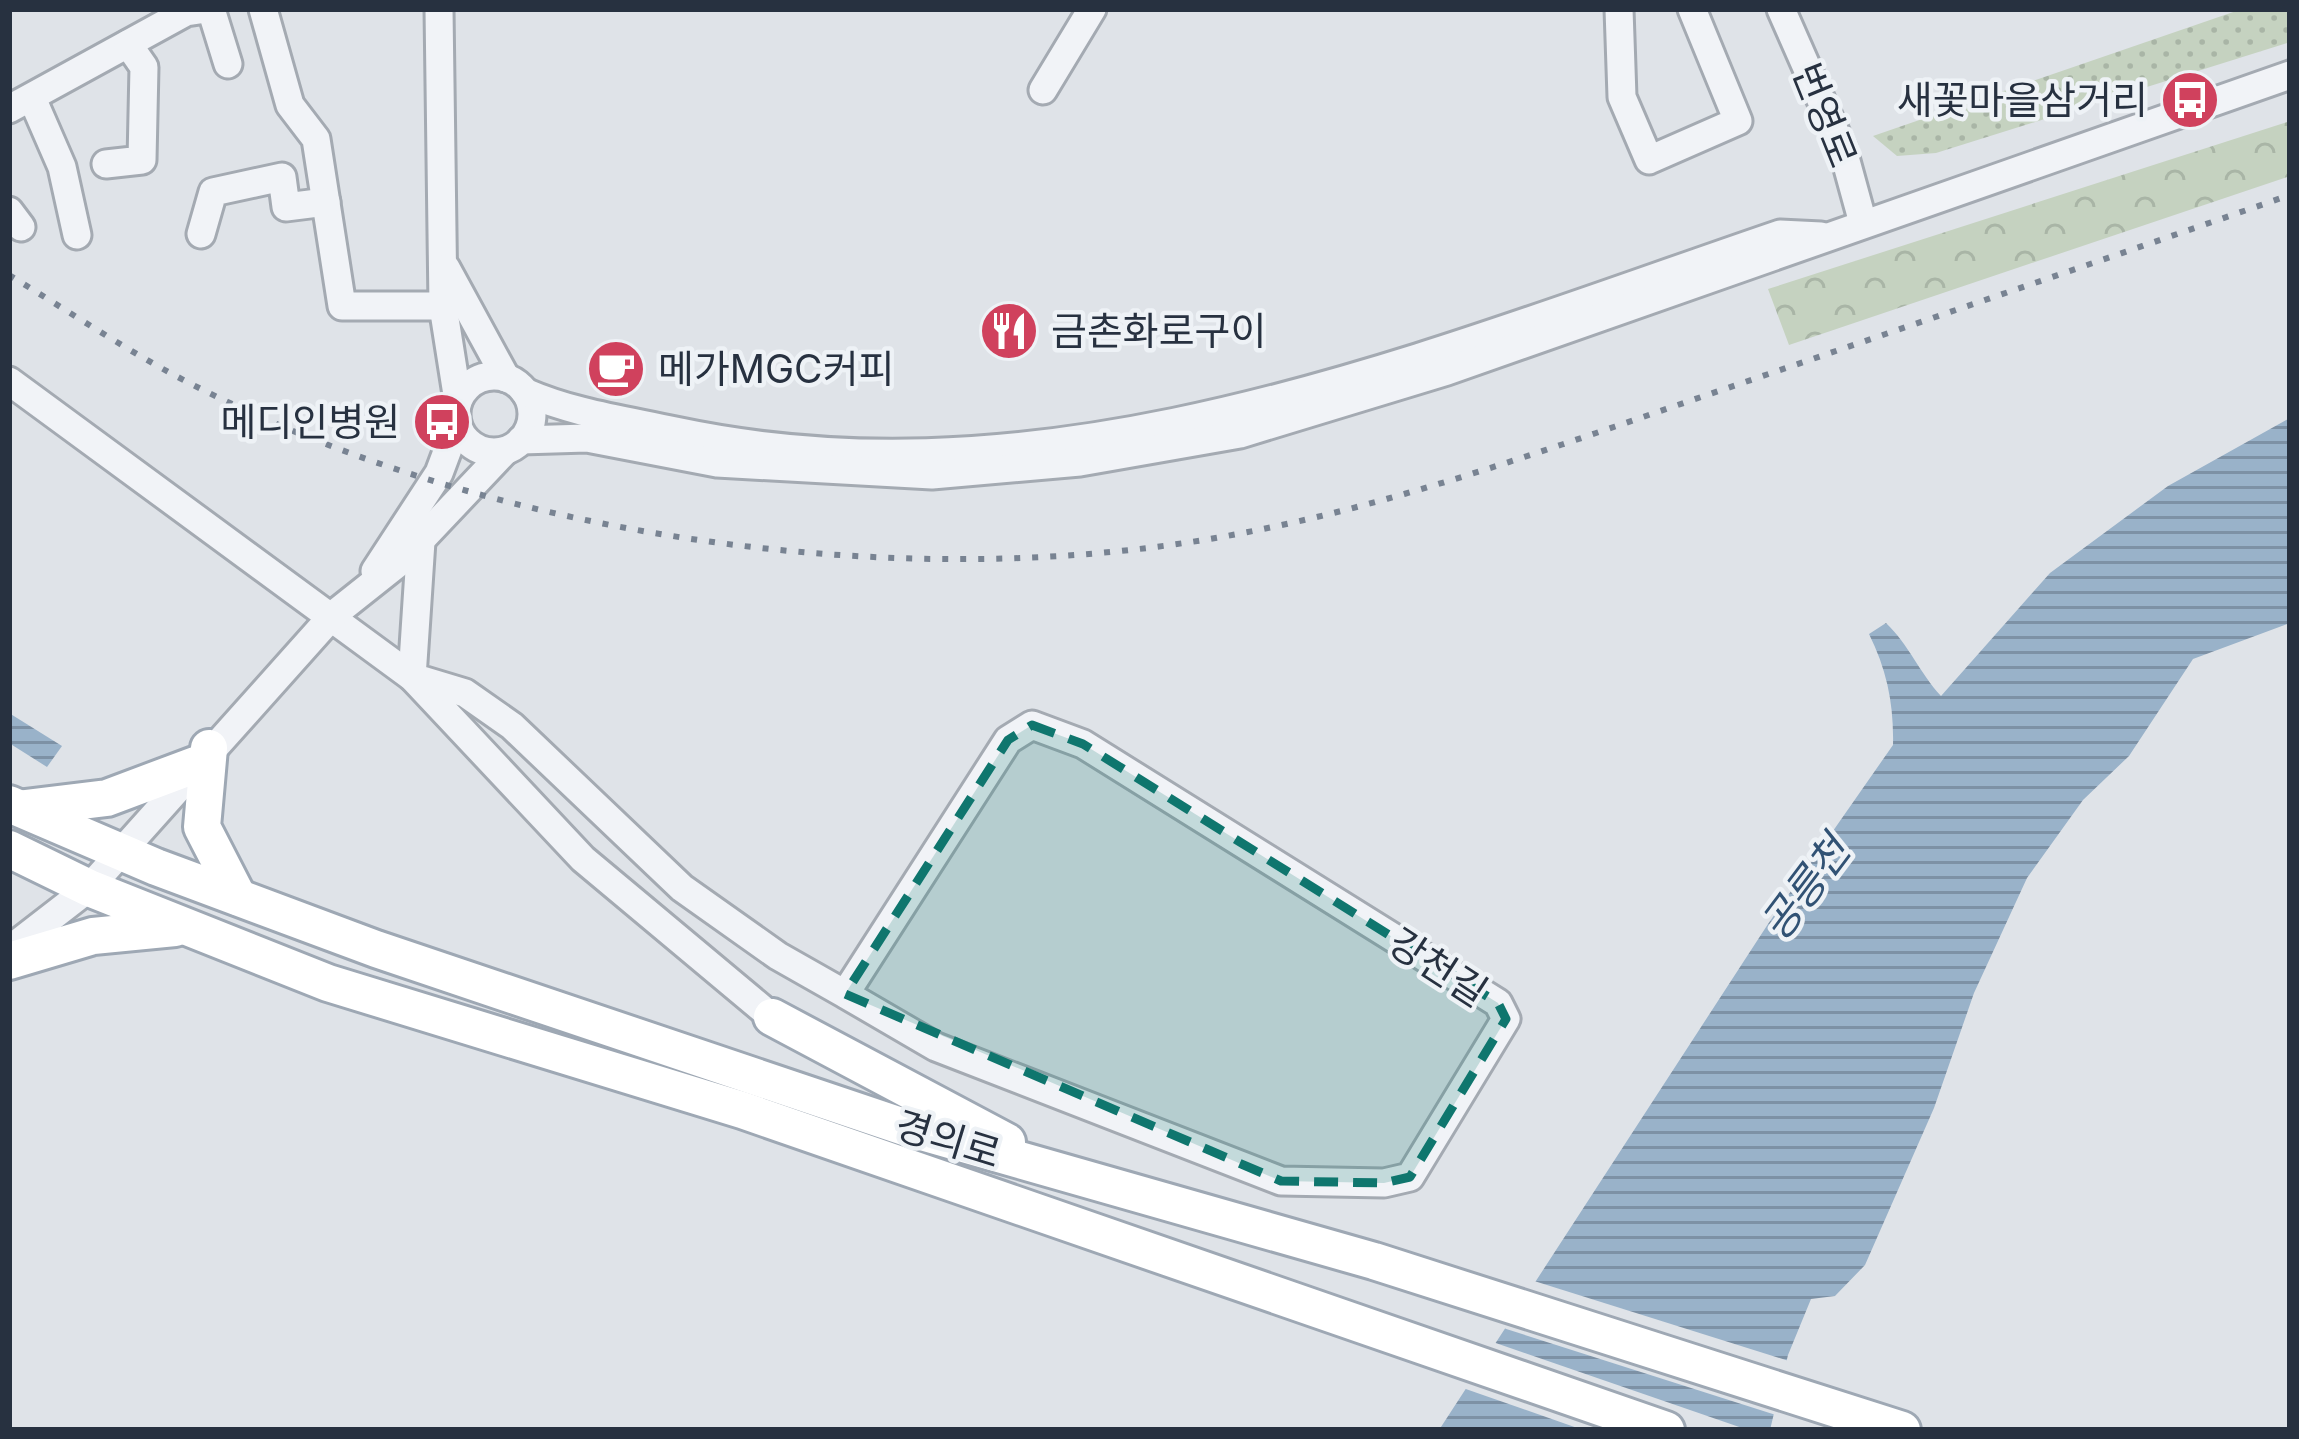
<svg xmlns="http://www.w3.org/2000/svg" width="2299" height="1439" viewBox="0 0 2299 1439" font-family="Inter,'Noto Sans KR',sans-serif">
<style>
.grass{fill:url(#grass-dots)}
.forest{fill:url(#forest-crowns)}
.water{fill:url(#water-rules)}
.pier{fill:#dfe3e8}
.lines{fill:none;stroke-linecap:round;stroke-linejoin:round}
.minor-casing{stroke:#a4aab2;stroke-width:33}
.major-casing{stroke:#9ea8b4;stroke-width:42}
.minor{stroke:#f1f3f7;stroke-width:27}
.major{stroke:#fff;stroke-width:36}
.rail{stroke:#788392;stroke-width:6;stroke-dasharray:6 12;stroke-linecap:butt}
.marked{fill:#0f766e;fill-opacity:0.2;stroke:#0f766e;stroke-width:9;stroke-dasharray:24 15;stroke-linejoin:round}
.labels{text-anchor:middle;stroke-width:9;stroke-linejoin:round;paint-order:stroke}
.poi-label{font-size:39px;fill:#273140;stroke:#eef2f6;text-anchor:end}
.street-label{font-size:39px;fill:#273140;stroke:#eef2f6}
.water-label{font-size:42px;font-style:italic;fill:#315274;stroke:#eef2f6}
</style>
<defs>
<pattern id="grass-dots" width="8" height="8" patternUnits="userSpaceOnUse" patternTransform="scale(3)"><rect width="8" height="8" fill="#c5d2c0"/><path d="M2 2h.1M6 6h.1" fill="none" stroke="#a9b5a6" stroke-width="1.8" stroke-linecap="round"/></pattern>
<pattern id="forest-crowns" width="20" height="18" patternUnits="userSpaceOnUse" patternTransform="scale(3)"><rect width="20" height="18" fill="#c5d2c0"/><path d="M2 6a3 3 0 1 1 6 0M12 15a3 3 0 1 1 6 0" fill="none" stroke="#a9b5a6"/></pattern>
<pattern id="water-rules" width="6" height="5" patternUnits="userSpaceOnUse" patternTransform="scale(3)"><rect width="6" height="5" fill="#99b2c9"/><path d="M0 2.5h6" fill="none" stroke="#7d91a5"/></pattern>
</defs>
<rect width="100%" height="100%" fill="#dfe3e8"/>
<!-- grass -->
<path class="grass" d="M2242,9H2290V42L1936,153L1897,156L1873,136Z"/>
<!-- forest -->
<path class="forest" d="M2290,121V176L1789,345L1768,289Z"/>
<!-- water -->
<g class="water">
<path d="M2290,418V623L2193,659L2129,756L2083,800L2027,878L1974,993L1934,1108L1865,1265L1835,1296L1811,1299L1788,1355L1770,1430H1439L1768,924L1893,745C1894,705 1887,670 1869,634L1886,623C1909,645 1919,672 1941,696L2050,573L2168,486Z"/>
<path d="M9,713L62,746L47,767L9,743Z"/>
</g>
<!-- pier -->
<g class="pier">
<path d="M1531,1280L1792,1362L1779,1416L1500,1327Z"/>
<path d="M1490,1341L1748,1430H1583L1460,1387Z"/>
</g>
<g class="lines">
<!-- minor casing -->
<g class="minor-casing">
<g id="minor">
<path d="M211,9L228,64"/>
<path d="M263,9L290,105L316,139L342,306H443"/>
<path d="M439,9L443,306L458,401"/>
<path d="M1619,9L1622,97L1649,160L1738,121L1692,9"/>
<path d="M1781,9L1843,150L1863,223"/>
<path d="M1043,90L1092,9"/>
<path d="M32,98L62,167L77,235"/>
<path d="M9,109L186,12L206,9"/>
<path d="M106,164L142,160L144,67L128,44"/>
<path d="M9,211L21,227"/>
<path d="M201,234L213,192L282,177L286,207L326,202"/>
<path d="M446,268L506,378"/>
<circle cx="494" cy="414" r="38"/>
<path d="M9,381L412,677L583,859L772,1017"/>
<path d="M525,392C573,413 624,420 675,431C1056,512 1425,355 1780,234L1821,236"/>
<path d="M521,440L587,438L717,463L932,475L1080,462L1240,434L1447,371L2290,75"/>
<path d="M421,541L412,677L465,693L512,726L682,888L778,956L845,994L1008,740L1032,725L1083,744L1498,1003L1506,1019L1410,1177L1384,1183L1281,1181L936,1047L845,994"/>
<path d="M375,571L439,473L457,425"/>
<path d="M9,950L89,888L333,615L401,561L505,451"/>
</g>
</g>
<!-- major casing -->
<g class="major-casing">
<g id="major">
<path d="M209,748L202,827L238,897"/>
<path d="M9,804L156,867L376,949L904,1127L1374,1261L1902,1430"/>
<path d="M25,808L107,798L195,765"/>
<path d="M9,849L89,888L328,983L742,1110L1666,1430"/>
<path d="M9,961L93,936L175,928"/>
<path d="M772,1017L1007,1142"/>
</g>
</g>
<!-- minor -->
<use href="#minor" class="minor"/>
<!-- major -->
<use href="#major" class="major"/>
<!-- rail -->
<path class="rail" d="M9,275C60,306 111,340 163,369C446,524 836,588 1155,547C1346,523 1528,456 1710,394C1903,328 2097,262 2290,195"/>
</g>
<!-- marked area -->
<path class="marked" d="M1032,725L1083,744L1498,1003L1506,1019L1410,1177L1384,1183L1281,1181L845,994L1008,740Z"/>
<!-- icons -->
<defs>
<g id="bus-disc" transform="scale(3)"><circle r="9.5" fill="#d0415d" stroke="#eef2f6"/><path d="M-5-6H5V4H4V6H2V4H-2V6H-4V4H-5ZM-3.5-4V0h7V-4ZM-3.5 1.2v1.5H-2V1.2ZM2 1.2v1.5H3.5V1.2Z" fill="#fff"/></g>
<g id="restaurant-disc" transform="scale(3)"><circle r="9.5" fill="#d0415d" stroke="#eef2f6"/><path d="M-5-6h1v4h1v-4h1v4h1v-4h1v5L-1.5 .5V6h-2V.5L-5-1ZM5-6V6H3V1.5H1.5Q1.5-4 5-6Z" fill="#fff"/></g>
<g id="cafe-disc" transform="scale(3)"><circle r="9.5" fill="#d0415d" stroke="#eef2f6"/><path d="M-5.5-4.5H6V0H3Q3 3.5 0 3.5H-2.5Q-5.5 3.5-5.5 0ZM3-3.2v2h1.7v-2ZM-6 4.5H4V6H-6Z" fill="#fff"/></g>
</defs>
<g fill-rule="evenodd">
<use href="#bus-disc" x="2190" y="100"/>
<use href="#restaurant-disc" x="1009" y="331"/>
<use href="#cafe-disc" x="616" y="369"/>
<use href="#bus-disc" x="442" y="422"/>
</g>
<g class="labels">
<!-- poi labels -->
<g class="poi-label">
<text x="2148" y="114">새꽃마을삼거리</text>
<text x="1051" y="345" text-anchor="start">금촌화로구이</text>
<text x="658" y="383" text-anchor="start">메가MGC커피</text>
<text x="400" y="436">메디인병원</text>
</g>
<!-- street labels -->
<g class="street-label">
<text transform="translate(1825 115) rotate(68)" y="14">번영로</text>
<text transform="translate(1438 967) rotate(33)" y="14">강천길</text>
<text transform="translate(948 1139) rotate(17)" y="14">경의로</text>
</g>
<!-- water labels -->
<g class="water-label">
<text transform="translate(1805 888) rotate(-53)" y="15">공릉천</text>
</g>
</g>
<!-- border -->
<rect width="2299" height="1439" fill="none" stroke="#273140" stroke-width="24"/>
</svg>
